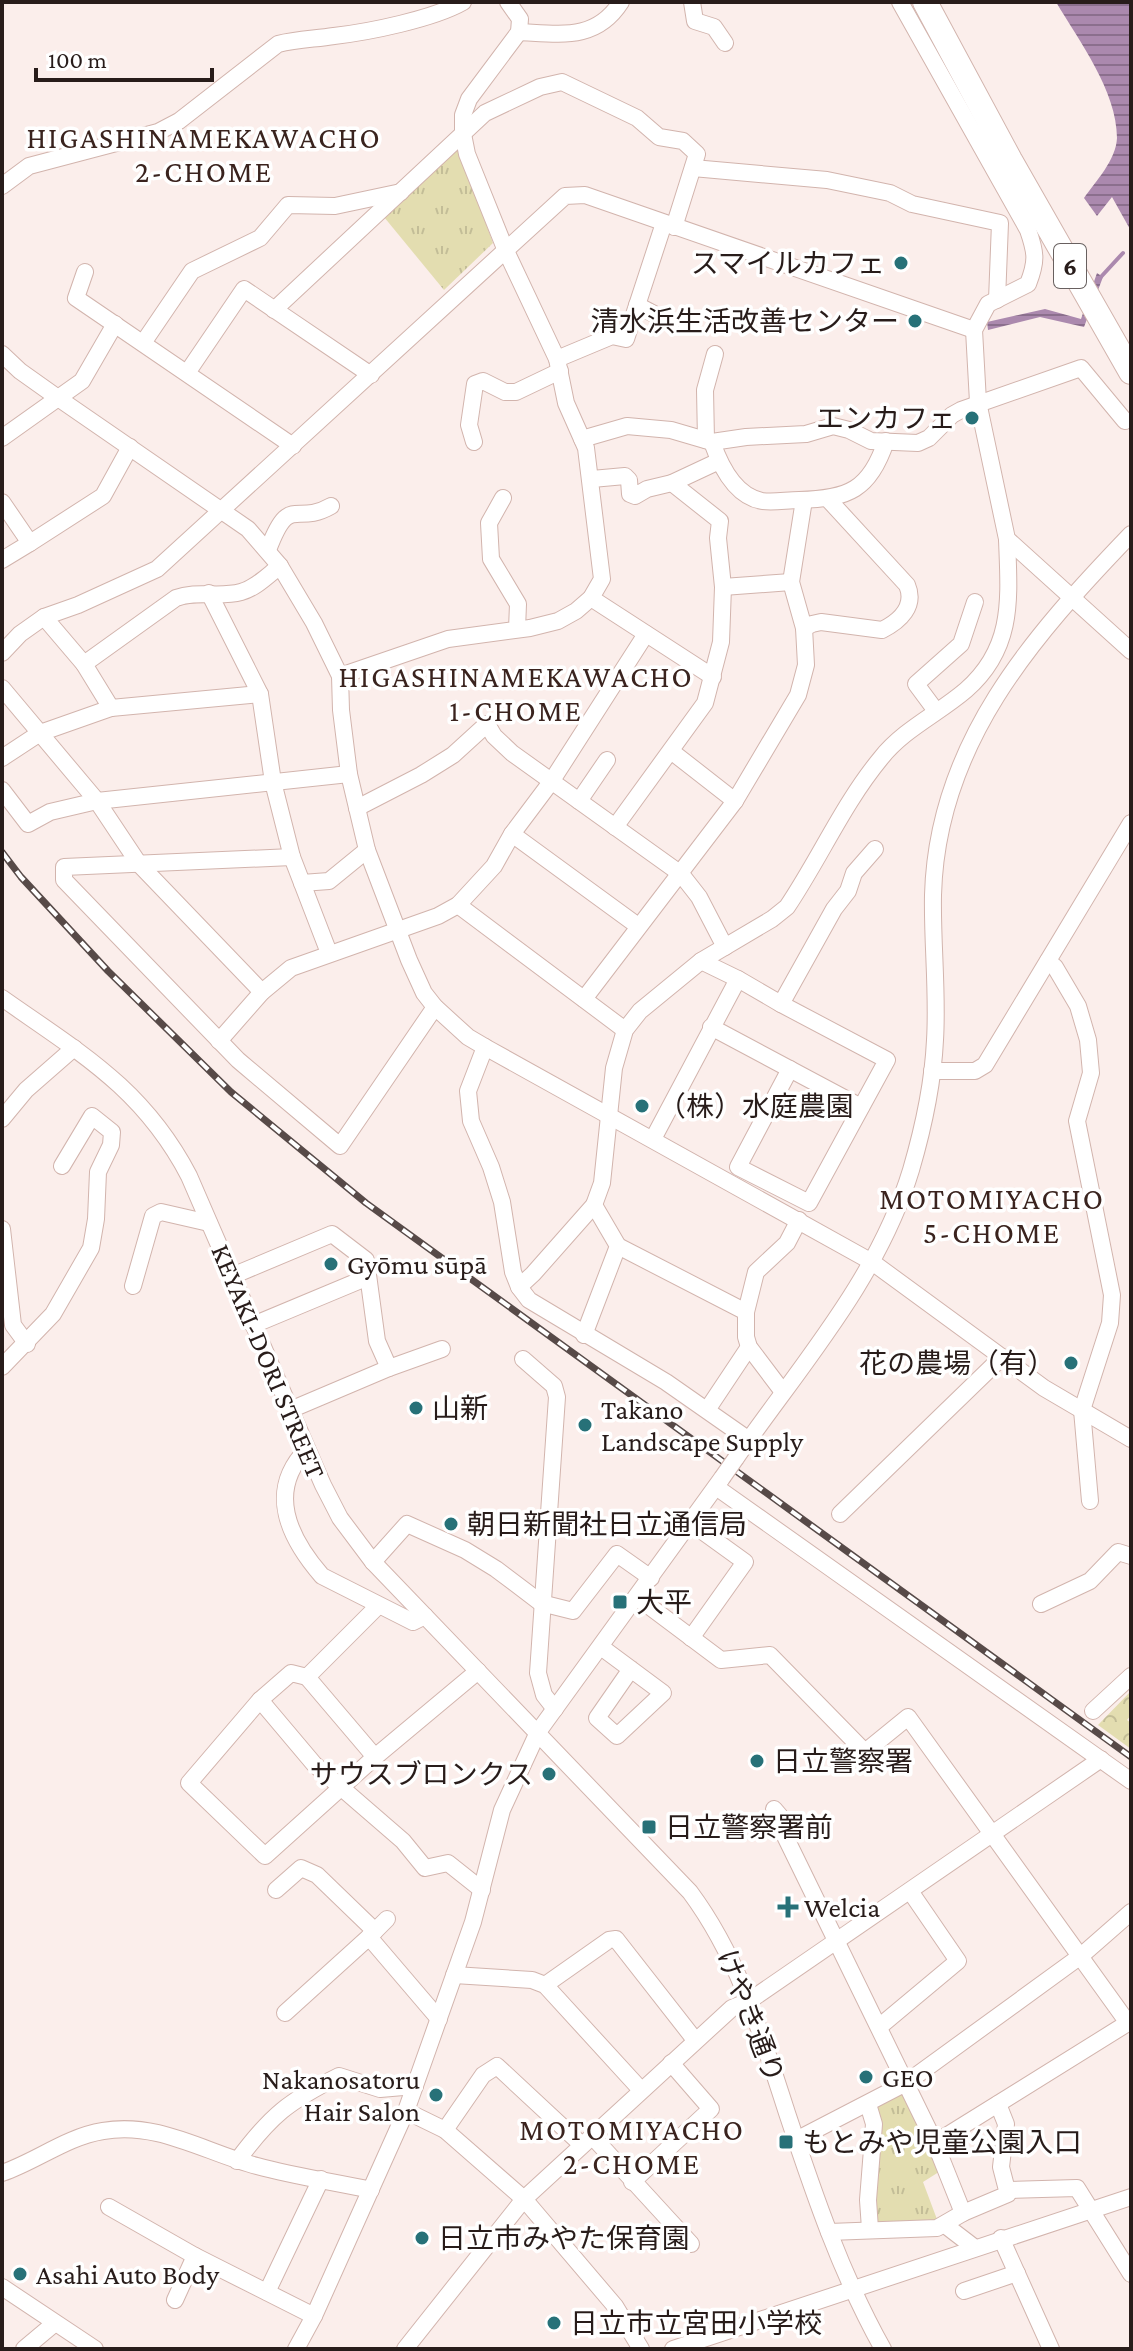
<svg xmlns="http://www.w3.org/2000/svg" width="1133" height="2351" viewBox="0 0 1133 2351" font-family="'Crimson Pro','Noto Sans JP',serif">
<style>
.forest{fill:url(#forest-crowns)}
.park{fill:url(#park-tufts)}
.water{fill:url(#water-rules)}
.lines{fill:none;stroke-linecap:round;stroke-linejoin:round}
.stream{stroke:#ab89ae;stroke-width:4}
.minor-casing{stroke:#d2b4ad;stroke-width:18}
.highway-casing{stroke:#d2b4ad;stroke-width:26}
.minor{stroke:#fff;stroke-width:16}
.highway{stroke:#fff;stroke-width:24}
.rail-casing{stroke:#574a48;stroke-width:7}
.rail{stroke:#fff;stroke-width:4;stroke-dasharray:12;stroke-linecap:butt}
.minor-bridge-casing{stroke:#d2b4ad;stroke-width:18;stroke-linecap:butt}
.minor-bridge{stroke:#fff;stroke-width:16}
.poi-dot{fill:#277178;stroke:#fff;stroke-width:3}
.labels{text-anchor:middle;stroke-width:7;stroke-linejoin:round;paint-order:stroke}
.shield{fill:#fff;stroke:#68605f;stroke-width:2}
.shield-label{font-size:26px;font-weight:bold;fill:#281c1a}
.poi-label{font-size:28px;fill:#281c1a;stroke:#fff;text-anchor:start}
.street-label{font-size:28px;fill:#281c1a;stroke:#fff}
.neighbourhood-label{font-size:30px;letter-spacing:2px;fill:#3a231e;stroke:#fff}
</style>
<defs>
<pattern id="forest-crowns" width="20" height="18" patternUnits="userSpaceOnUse" patternTransform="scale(2)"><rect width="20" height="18" fill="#e3ddb0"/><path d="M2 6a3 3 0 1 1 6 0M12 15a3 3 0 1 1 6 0" fill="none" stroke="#c3bd97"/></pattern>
<pattern id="park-tufts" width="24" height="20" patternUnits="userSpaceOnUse" patternTransform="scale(2)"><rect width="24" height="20" fill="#e3ddb0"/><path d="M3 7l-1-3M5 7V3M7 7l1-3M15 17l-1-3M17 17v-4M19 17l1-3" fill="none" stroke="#c3bd97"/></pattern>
<pattern id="water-rules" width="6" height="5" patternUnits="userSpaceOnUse" patternTransform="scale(2)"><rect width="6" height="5" fill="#ab89ae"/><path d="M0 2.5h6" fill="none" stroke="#8b6f8d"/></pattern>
</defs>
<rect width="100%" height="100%" fill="#fbeeeb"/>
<!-- forest -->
<path class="forest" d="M1131,1691V1715L1127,1720L1131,1723V1749L1098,1725Z"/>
<!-- park -->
<g class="park">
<path d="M456,141L493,243L444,290L384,217Z"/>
<path d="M903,2090L942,2170L923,2182L938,2222L874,2227V2106Z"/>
</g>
<!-- water -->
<g class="water">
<path d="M1056,2H1131V231L1112,197L1097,216L1084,198C1096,181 1116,160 1117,138C1117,91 1079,41 1056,2Z"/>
<path d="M1097,273L1103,277L1084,327L1040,317L988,330L987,322L1045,309L1081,319Z"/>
</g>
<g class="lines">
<!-- stream -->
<path class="stream" d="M1099,279L1123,253"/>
<!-- minor casing -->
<g class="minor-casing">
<g id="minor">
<path d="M692,2L695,21L714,27L725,43"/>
<path d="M900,2L1028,230C1036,253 1037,261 1028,284L988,304L974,330L978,402L1007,539L1131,651"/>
<path d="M519,32C561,34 596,41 621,2"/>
<path d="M693,168L827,180L890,193L912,204L1000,223L997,300"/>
<path d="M2,186L29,166L158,132L179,121L278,44C297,39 315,39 334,36C369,32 433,19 463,2"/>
<path d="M85,272L76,298L293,446"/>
<path d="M637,305L671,323"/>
<path d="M274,310L485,113L540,87L562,82L637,118L659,137L683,141L697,154L674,227"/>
<path d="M143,343L192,271L260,238L288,205L335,206L401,192"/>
<path d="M2,354L20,371L58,398L248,529L280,566L314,623L340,676L341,710L349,774L367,850L409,960L424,993L435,1007L468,1037L485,1047L872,1262L1044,1388L1131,1439"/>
<path d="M557,359L612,336L626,339L664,223"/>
<path d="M187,373L244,289L371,375"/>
<path d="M2,438L82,381L115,324"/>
<path d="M582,439L627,426L671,430L712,442L746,437L806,434L833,426L849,430L871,441L918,443L929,438L952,415L961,410L1081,368L1125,421"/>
<path d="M706,440L705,390L715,354"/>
<path d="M474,442L469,425L475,384L483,381L505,392H516L560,371"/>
<path d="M712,442C720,465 735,496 762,501C773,503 787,500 799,500C848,499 870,490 886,441"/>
<path d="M592,479L625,476L629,480L630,494L635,496L647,489L672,483L719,461"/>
<path d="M503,498L489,523L491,559L518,604L517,629"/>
<path d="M2,502L30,543L103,496L130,447"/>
<path d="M268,550C290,492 294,527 331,506"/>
<path d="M2,560L30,543"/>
<path d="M723,587L791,582"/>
<path d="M209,593L260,694L273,782L292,857L329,953"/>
<path d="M591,598L713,677"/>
<path d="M44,617L84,664L111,708"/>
<path d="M804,628L812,624L821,622L882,630C900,621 916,606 907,585L827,498"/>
<path d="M2,653L20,634L44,617L78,605L157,569L565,196L585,195L974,330"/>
<path d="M84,664L176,598C197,590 219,598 241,592C256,588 268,575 280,566"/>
<path d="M340,676L448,639L530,628L558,621L576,611L591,598L602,579L586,448L566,403L557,359L506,251L467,154L463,134V115L469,99L519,32L520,19L508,2"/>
<path d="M2,688L97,801L139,864L262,992"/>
<path d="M936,711L916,684L961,644L975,602"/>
<path d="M671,751L735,801"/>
<path d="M2,758L40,733L111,708L260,694"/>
<path d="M2,790L28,824L50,812L97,801L349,774"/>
<path d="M579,801L607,760"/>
<path d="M357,808L421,775L453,755L487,724L494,736L512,753L681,874L699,897L725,947"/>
<path d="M615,827L705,703L721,642L723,587L718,538L720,521L672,483"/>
<path d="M512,834L638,926"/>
<path d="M292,857L64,867V880L238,1060L340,1146L435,1007"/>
<path d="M302,883L329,881L367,850"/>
<path d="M458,905L625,1030"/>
<path d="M701,961L738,979L781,1004L834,909L848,891L854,873L875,849"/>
<path d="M1048,961L1055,967L1078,1006L1088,1040L1091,1073L1077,1121L1112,1295L1110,1323L1082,1410L1090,1501"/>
<path d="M2,998C80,1053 143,1088 189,1176L323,1485L340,1518L373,1562L690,1892C739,1958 762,2036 787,2113C814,2194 841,2274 883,2349"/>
<path d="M584,999L735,801L798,695L806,665L804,628L791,582L804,500"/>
<path d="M781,1004L887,1060L809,1203L738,1167L790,1069"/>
<path d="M711,1027L861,1107"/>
<path d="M219,1041L262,992L291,968L438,916L458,905L494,866L512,834L551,782L646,634"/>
<path d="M485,1047L468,1091L471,1121L491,1167L502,1202L513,1272L519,1287L529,1300L666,1382L749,1440"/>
<path d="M932,1071H975L985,1065L1131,823"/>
<path d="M2,1119L26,1090L74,1048"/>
<path d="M653,1139L738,979"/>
<path d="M2,1229L13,1325L27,1344"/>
<path d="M618,1246L746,1312"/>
<path d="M232,1276L332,1234L366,1260L377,1341L389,1368"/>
<path d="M133,1286L153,1216L161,1212L209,1223"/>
<path d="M519,1287L533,1274L594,1205L602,1183L614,1068L625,1030L640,1011L701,961L772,919L787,907C820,858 843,804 881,758C904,729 938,714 966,690C1015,647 1009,597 1007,539"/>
<path d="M253,1325L368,1277"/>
<path d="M584,1335L618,1246L594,1205"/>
<path d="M523,1359L554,1386L557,1397L538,1673L544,1695L555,1709"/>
<path d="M2,1367L53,1314L91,1248L96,1219L98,1172L111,1145L112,1132L92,1116L62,1166"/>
<path d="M783,1392L749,1347L746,1337V1312L756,1272L787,1243L799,1220"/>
<path d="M290,1410L389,1368L442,1349"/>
<path d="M707,1410L749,1347"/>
<path d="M307,1449C266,1491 289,1538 322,1576L413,1622L425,1616"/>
<path d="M736,1458C800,1366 878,1279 911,1170C923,1129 933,1083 935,1040C938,992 932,943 933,895C937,744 1032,637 1131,534"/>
<path d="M716,1487L1131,1781"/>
<path d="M840,1514L1002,1357"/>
<path d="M691,1523L745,1562L691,1638"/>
<path d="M373,1562L407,1524L465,1550L496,1569L541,1603L573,1611L617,1554L651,1578"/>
<path d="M637,1597L721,1660L770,1655L865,1752L908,1717L1128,2023"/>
<path d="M1041,1604L1090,1581L1118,1552L1131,1556"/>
<path d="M378,1606L307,1677L291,1673L260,1700L189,1783L265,1856L375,1757L478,1671"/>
<path d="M601,1647L663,1693L617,1736L597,1718L631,1669"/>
<path d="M307,1677L375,1757"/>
<path d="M260,1700L314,1764L403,1841L425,1868L448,1863L482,1890"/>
<path d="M1093,1711L1131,1676"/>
<path d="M774,1809L780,1816L782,1830L935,2143L963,2213L937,2228L829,2232"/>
<path d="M276,1890L301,1868L317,1875L375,1931"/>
<path d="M369,1937L387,1919"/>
<path d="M454,1975L532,1980L545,1985L641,2090"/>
<path d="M545,1985L609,1940L616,1939L695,2040"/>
<path d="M285,2013L369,1937L439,2019"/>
<path d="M879,2027L958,1961L910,1891"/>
<path d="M868,2104L874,2124L868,2200L870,2229"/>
<path d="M406,2111L445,2130L524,2199L615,2306L641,2349"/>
<path d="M445,2130L483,2075L497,2066L582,2145"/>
<path d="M592,2136L691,2244"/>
<path d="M796,2140L906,2083L1082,1955L1131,1912"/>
<path d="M935,2143L1131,2021"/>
<path d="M237,2161C271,2115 289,2101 339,2076L380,2089L415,2086"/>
<path d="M2,2173C37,2161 66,2137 103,2131C158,2121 206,2153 257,2166C294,2176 333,2182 371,2190"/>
<path d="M632,2182L711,2109L671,2063"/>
<path d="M1007,2190L1077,2188L1131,2274"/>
<path d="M109,2207L195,2256L314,2316"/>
<path d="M963,2213L1008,2194L1001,2167L1006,2124L998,2104"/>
<path d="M945,2225L975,2248"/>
<path d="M1001,2238L1051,2349"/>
<path d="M2,2287L95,2349"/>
<path d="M964,2291L1017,2273"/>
<path d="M267,2292L321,2179"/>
<path d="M175,2300L195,2256"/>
<path d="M24,2349L55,2323"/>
<path d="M296,2349L314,2316L406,2111L473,1922L502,1810L538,1732L722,1478"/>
<path d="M405,2349L524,2199L732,2008L749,2001L1101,1759"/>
<path d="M673,2349L1131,2197"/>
</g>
</g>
<!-- highway casing -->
<g class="highway-casing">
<path id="highway" d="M925,2L1010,160L1131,372"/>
</g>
<!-- minor -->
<use href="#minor" class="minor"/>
<!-- highway -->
<use href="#highway" class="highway"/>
<!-- rail casing -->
<g class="rail-casing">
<path id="rail" d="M2,852L21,877L108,971L231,1092L366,1203L1131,1757"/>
</g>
<!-- rail -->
<use href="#rail" class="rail"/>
<!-- minor-bridge casing -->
<g class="minor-bridge-casing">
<path id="minor-bridge" d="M722,1478L736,1458"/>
</g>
<!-- minor-bridge -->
<use href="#minor-bridge" class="minor-bridge"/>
</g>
<!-- markers -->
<g class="poi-dot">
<circle cx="901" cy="263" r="8"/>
<circle cx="915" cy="321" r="8"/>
<circle cx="972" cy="418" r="8"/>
<circle cx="642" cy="1106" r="8"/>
<circle cx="331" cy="1264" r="8"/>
<circle cx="1071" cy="1363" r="8"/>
<circle cx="416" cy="1408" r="8"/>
<circle cx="585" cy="1425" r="8"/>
<circle cx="451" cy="1524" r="8"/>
<rect x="612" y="1594" width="16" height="16" rx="4"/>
<circle cx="757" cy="1761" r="8"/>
<circle cx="549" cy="1774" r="8"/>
<rect x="641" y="1819" width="16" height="16" rx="4"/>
<path d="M784 1895h8v8h8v8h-8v8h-8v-8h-8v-8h8z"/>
<circle cx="866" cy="2077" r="8"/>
<circle cx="436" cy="2095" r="8"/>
<rect x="778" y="2134" width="16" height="16" rx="4"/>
<circle cx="422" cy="2238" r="8"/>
<circle cx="20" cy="2274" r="8"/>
<circle cx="554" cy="2323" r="8"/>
</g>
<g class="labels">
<!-- shield labels -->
<rect class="shield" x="1054" y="244" width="32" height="44" rx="6"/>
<g class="shield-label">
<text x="1070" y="275">6</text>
</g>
<!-- poi labels -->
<g class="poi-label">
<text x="885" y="273" text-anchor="end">スマイルカフェ</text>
<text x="899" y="331" text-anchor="end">清水浜生活改善センター</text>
<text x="956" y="428" text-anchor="end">エンカフェ</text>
<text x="658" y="1116">（株）水庭農園</text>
<text x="347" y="1274">Gyōmu sūpā</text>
<text x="1055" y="1373" text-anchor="end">花の農場（有）</text>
<text x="432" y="1418">山新</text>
<text x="601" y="1419">Takano<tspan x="601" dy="32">Landscape Supply</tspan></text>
<text x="467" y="1534">朝日新聞社日立通信局</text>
<text x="636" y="1612">大平</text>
<text x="773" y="1771">日立警察署</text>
<text x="533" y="1784" text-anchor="end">サウスブロンクス</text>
<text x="665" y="1837">日立警察署前</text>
<text x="804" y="1917">Welcia</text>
<text x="882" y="2087">GEO</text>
<text x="420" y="2089" text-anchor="end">Nakanosatoru<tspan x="420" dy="32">Hair Salon</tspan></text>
<text x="802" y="2152">もとみや児童公園入口</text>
<text x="438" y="2248">日立市みやた保育園</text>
<text x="36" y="2284">Asahi Auto Body</text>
<text x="570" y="2333">日立市立宮田小学校</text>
</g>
<!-- street labels -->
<g class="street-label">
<text transform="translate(269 1361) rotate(67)" y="10">KEYAKI-DORI STREET</text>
<text transform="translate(751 2016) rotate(69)" y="10">けやき通り</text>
</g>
<!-- neighbourhood labels -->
<g class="neighbourhood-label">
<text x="204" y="148">HIGASHINAMEKAWACHO<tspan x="204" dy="34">2-CHOME</tspan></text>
<text x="516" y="687">HIGASHINAMEKAWACHO<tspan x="516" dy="34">1-CHOME</tspan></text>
<text x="992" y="1209">MOTOMIYACHO<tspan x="992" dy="34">5-CHOME</tspan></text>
<text x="632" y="2140">MOTOMIYACHO<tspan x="632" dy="34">2-CHOME</tspan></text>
</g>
</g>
<!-- border -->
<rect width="1133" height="2351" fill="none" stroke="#281c1a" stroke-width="8"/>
<!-- scale -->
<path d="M36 68v12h176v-12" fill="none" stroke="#281c1a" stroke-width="4"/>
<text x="48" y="68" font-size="24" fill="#281c1a" stroke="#ffffff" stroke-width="6" paint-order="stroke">100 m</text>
</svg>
